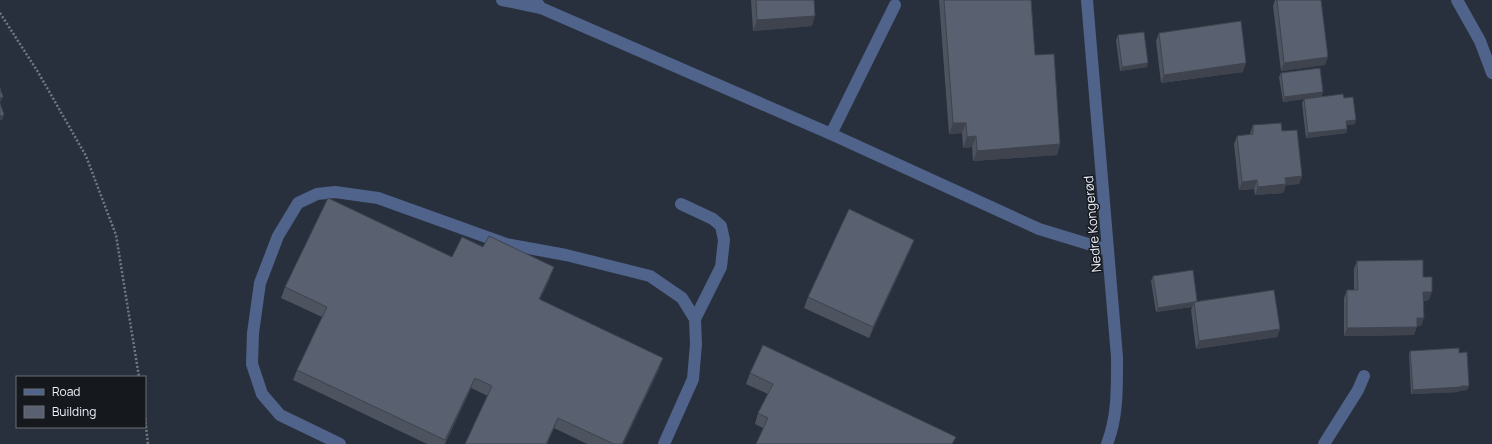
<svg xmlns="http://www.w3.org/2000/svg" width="1492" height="444" viewBox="0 0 1492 444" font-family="Manrope,sans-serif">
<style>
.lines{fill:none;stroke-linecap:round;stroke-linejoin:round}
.path{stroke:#727884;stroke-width:2.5;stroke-dasharray:2 2;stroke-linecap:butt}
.lane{stroke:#4f638b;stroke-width:12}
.street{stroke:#4f638b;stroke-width:12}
.wall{fill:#4d535f}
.shaded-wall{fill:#3e434e}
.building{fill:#59606f;stroke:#3e434e}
.labels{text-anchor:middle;stroke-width:3;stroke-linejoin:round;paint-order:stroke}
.street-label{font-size:13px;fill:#edf1fa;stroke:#15181d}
</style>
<rect width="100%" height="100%" fill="#29303d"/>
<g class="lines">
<!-- path -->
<g class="path">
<path d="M0,13L38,72L86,156L116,235L139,377"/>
<path d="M145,418L148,444"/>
</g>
<!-- lane -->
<g class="lane">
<path d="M502,0L541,8"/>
<path d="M535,0L541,8L831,134L1039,229L1108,250"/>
<path d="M831,134L895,5"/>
<path d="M681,204L713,219L721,226L724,240L721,267L695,319"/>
<path d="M340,444L280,415L262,394L252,364L253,333L260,283L278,236L298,203L317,194L335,192L378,198L506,244L566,255L650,276L682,298L695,319L696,344L693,379L664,444"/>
<path d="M1324,444L1358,390L1364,376"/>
</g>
<!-- street -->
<g class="street">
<path d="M1087,0L1117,357C1117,387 1118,416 1107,444"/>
<path d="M1457,0L1480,41L1492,73"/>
</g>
</g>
<!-- wall -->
<g class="wall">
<path d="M751,0H814L812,26L753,31Z"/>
<path d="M939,0H1031L1035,55L1060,144L1057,155L973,161L972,147L963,148L962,133L949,134Z"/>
<path d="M1275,0H1321L1325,65L1281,71L1273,6Z"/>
<path d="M1159,33L1243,72L1161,83L1156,41Z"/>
<path d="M1118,35L1147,67L1120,71L1116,40Z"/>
<path d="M1281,73L1322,96L1344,98L1355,124L1347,125V129L1346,133L1306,138L1302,103L1304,99L1283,102L1279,77Z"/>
<path d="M1253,125L1282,131L1302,176L1299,184L1286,185L1283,193L1255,195L1254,189L1239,190L1234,144L1237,136L1250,134Z"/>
<path d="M914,240L910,250L869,338L804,308L808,297Z"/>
<path d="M483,247L550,278L540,299L659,369L623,444H587L554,428L547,444H465L488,396L471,388L445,444H427L293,380L297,370L322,317L281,298L285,287L452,257Z"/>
<path d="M1357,261L1423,277L1429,300L1424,301L1421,326H1417L1414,335L1344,336V298L1347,290H1354V269Z"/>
<path d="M1153,276L1197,301L1280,329L1277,337L1196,349L1191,310L1192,307L1156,312L1151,281Z"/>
<path d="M1410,351L1459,353L1469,386L1467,390L1459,391V392L1411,394L1409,355Z"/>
<path d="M750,373L956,437L763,428L755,424L758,413L768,394L746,384Z"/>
</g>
<!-- shaded-wall -->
<g class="shaded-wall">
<path d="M815,16L812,26L753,31L757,20Z"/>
<path d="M1328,57L1325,65L1281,71L1284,63Z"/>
<path d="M1148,63L1147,67L1120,71L1122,67Z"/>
<path d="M1246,63L1243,72L1161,83L1164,75Z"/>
<path d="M1323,92L1322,96L1283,102L1284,97Z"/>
<path d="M3,97L1,101L0,102V98Z"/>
<path d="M4,115L2,120H0V116Z"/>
<path d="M1356,120L1355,124L1345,125L1346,121Z"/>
<path d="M953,123H966L962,133L949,134Z"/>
<path d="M1347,129L1346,133L1306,138L1308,133Z"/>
<path d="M976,136L972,147L963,148L967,137Z"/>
<path d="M1060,144L1057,155L973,161L977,151Z"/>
<path d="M1302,176L1299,184L1286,185L1283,193L1255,195L1258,187L1285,178Z"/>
<path d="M1257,180L1254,189L1239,190L1242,182Z"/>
<path d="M914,240L910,250L869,338L873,327Z"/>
<path d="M554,267L550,278L535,309L539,299Z"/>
<path d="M1423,292H1432L1429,300L1420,301Z"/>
<path d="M1194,303L1192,307L1156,312L1158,308Z"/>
<path d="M1417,318H1424L1421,326H1414Z"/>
<path d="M1417,327L1414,335L1344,336L1347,328Z"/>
<path d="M1280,329L1277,337L1196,349L1199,341Z"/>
<path d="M663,358L659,369L623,444H622Z"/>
<path d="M475,378L471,388L445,444H444Z"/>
<path d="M1469,386L1467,390L1459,391V392L1411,394L1413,390Z"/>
<path d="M558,418L554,428L547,444H546Z"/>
</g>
<!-- building -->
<g class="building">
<path d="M756,0H814L815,16L757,20Z"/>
<path d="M944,0H1031L1035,55L1054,54L1060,144L977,151L976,136L967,137L966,123H953Z"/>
<path d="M1277,0H1321L1328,57L1284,63Z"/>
<path d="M1241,21L1246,63L1164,75L1159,33Z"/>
<path d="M1144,32L1148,63L1122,67L1118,35Z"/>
<path d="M1320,68L1323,92L1284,97L1281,73Z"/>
<path d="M0,88L3,97L0,98Z"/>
<path d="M1343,94L1344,98L1353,97L1356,120L1346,121L1347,129L1308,133L1304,99Z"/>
<path d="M0,103L4,115L0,116Z"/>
<path d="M1281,123L1282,131L1297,130L1302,176L1285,178L1286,184L1258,187L1257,180L1242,182L1237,136L1253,134V125Z"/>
<path d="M328,198L452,257L462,237L483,247L489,236L554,267L539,299L663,358L622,444H614L558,418L546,444H465L492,386L475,378L445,440L297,370L327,307L285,287Z"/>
<path d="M849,209L914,240L873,327L808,297Z"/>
<path d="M1423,260V277H1432V292H1423L1424,318H1417V327L1347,328V290H1358L1357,261Z"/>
<path d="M1193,270L1197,301L1194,302L1158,308L1153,276Z"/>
<path d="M1274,290L1280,329L1199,341L1194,302Z"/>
<path d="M763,345L956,437L952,444H756L768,418L758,413L773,384L750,373Z"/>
<path d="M1459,348V353L1467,352L1469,386H1461L1460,387L1413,390L1410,351Z"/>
</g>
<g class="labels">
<!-- street labels -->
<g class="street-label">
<text transform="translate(1092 224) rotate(-95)" y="5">Nedre Kongerød</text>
</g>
</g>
<!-- legend -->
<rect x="16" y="376" width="130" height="52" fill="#15181d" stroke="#6b6f75"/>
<rect x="24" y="389" width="20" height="6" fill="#4f638b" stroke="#6b6f75"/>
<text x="52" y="396" font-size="12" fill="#edf1fa">Road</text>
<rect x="24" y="406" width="20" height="12" fill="#59606f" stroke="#6b6f75"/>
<text x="52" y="416" font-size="12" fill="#edf1fa">Building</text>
</svg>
